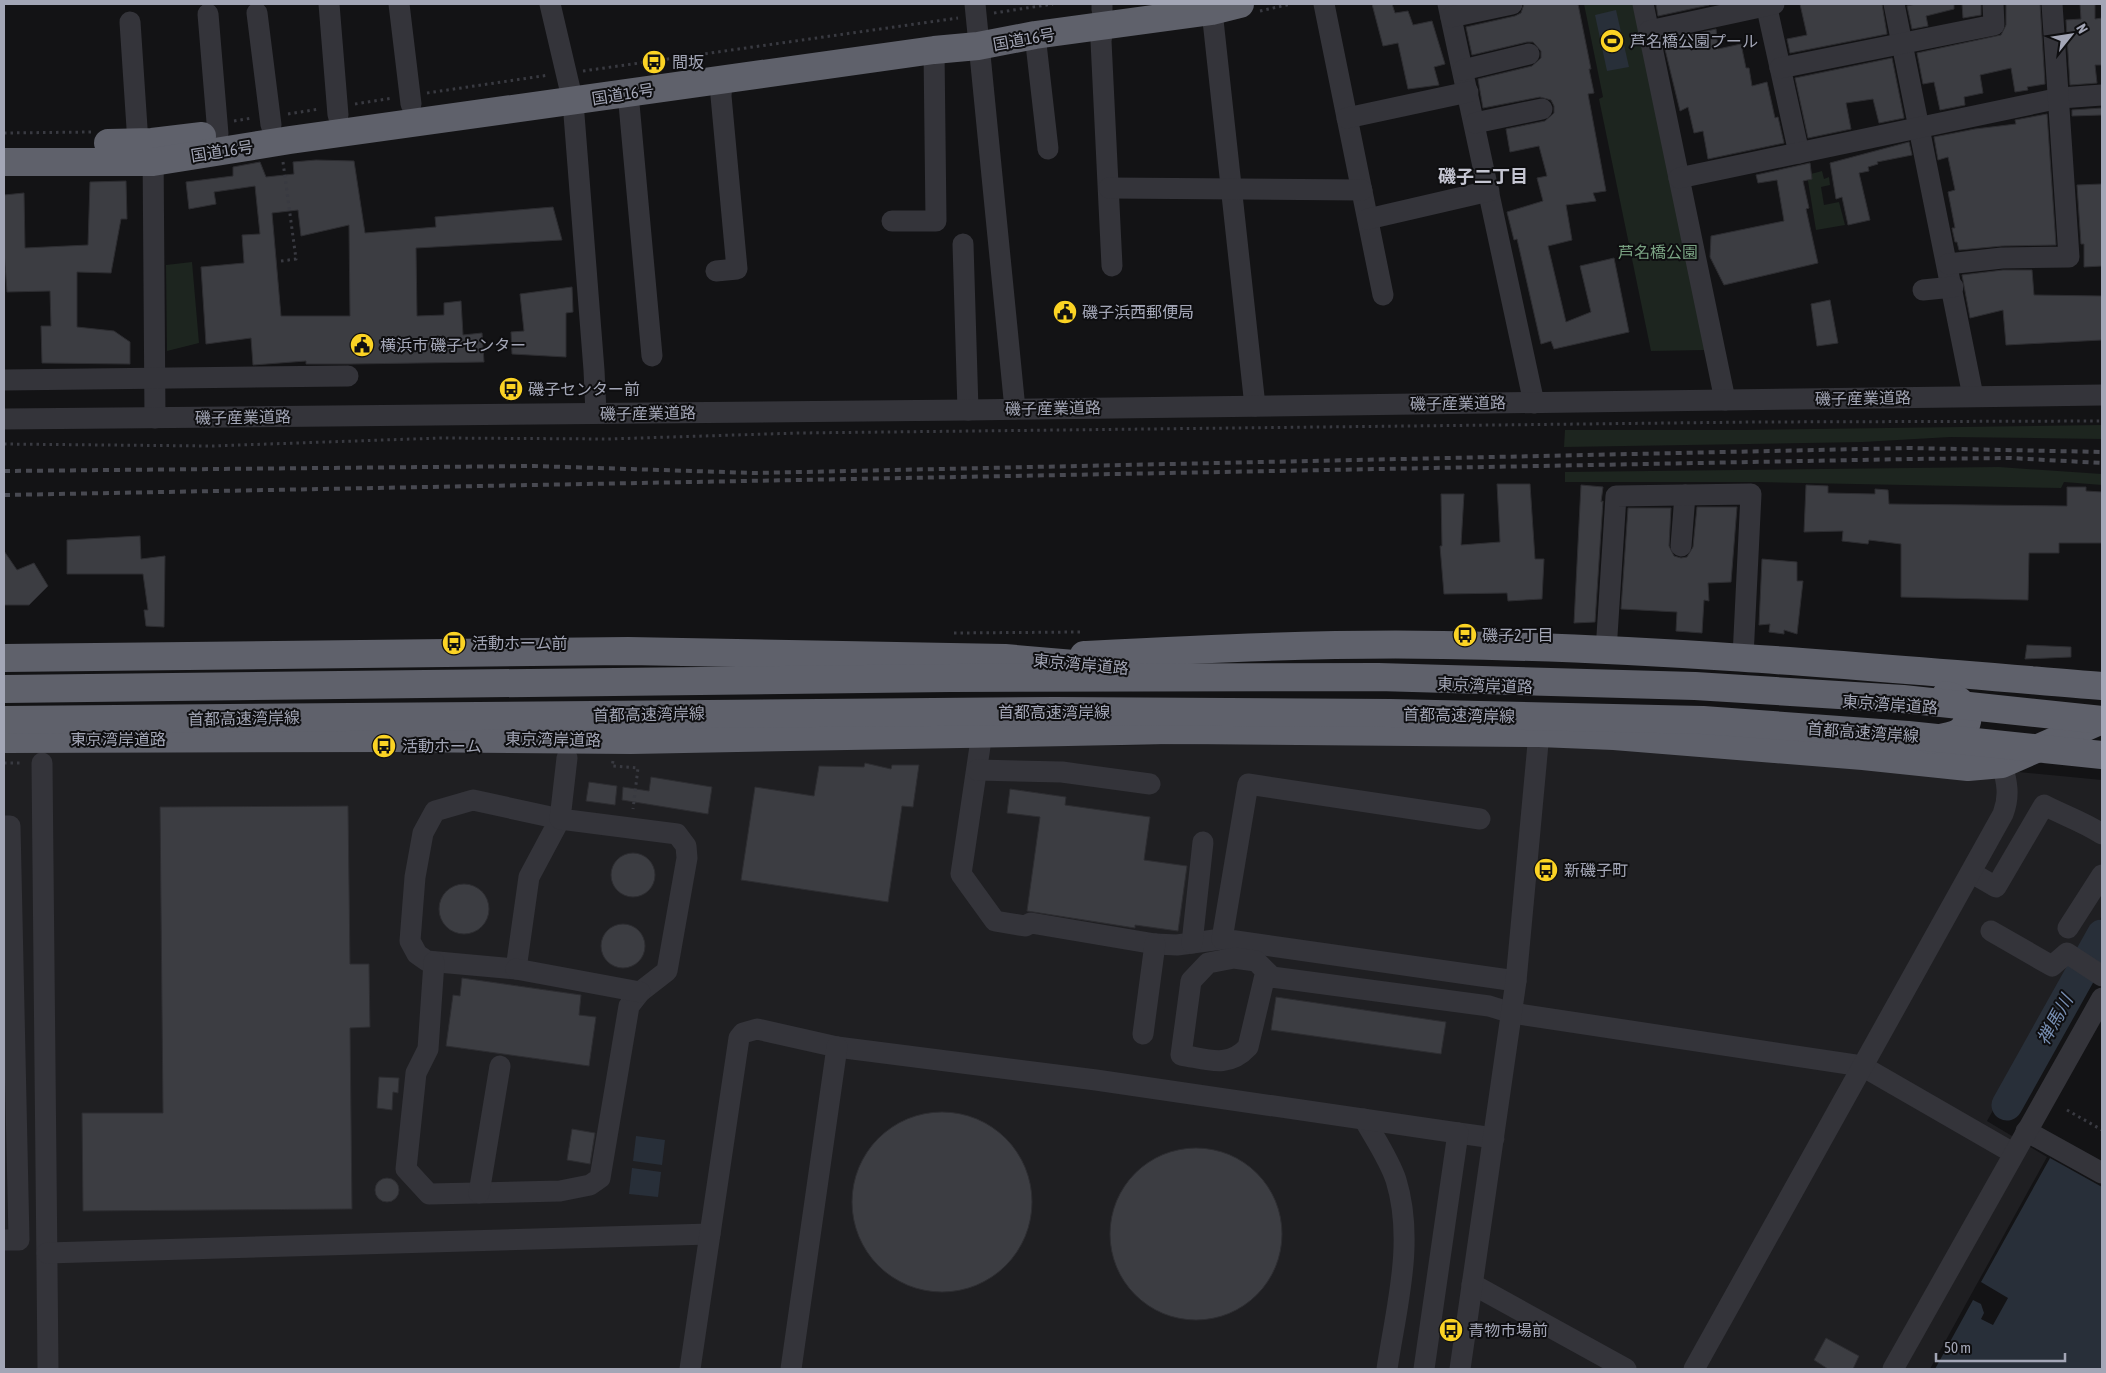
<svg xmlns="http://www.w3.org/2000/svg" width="2106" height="1373" viewBox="0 0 2106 1373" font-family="'Asap Condensed','Noto Sans JP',sans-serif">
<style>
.built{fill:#1f1f22}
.green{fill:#1d251f}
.water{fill:#282f39}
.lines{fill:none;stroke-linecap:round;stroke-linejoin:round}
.river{stroke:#282f39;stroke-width:31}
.building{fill:#3c3d42;stroke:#2d2d31;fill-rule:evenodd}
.path{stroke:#393a41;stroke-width:3;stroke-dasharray:2.5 4;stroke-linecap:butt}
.minor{stroke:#34343a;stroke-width:21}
.highway{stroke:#5f616b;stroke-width:28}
.rail{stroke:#484951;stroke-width:4;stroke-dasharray:6 5;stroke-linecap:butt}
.highway-bridge{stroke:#5f616b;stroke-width:28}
.labels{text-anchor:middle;stroke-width:4;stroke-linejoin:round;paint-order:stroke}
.street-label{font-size:16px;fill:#a3a6b6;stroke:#0e0e10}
.poi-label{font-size:16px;fill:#a3a6b6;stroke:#0e0e10;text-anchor:start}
.park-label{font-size:16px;fill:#79a282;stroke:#0e0e10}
.neighbourhood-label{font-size:18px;font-weight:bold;fill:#c5c6d2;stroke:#0e0e10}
.water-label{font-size:18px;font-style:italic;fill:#788fb3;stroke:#0e0e10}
</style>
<rect width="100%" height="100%" fill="#131315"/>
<!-- built -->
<path class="built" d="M1490,742L1902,761L2102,780V916L1987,1121L2047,1157L1930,1369H4V749L802,748Z"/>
<!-- green -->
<g class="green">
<path d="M1584,4H1633L1705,350L1651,351L1599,99L1603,97Z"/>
<path d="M1822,171L1824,179L1829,177L1830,185L1821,187L1824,205L1839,202L1845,225L1816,230L1807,175Z"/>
<path d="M192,262L199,343L167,351L166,265Z"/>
<path d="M2102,425V439L1950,437L1863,442L1564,447L1565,430H1742Z"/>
<path d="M1999,467L2102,474V485L2064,482L2061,488L1757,482H1565V472Z"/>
</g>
<!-- water -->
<g class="water">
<path d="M1616,10L1629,67L1607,71L1595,15Z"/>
<path d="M636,1136L665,1140L662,1165L633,1161Z"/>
<path d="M2050,1158L2102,1187V1369H1935L1973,1300L1981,1304L1984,1313L1981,1319L1993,1325L2008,1298L1981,1282Z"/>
<path d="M632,1168L661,1172L658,1197L629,1194Z"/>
</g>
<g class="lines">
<!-- river -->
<path class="river" d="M2007,1105L2102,935"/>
</g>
<!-- building -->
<g class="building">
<path d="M1372,4H1392L1395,13L1408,11L1413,25L1432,21L1445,64L1434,67L1439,85L1408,89L1398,43L1383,46Z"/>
<path d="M1524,4H1578L1591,69H1589L1594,93L1588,94L1606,191L1593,193L1596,201L1566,205L1572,240L1548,246L1566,322L1591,312L1580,266L1614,258L1629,332L1554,349L1551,341L1541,344L1517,239L1514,240L1507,212L1543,201L1537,178L1547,176L1539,146L1510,152L1506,129L1545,121L1554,113V106L1551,100L1540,97L1483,108L1478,79L1532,66L1541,58V51L1533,42H1527L1472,55L1466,27L1515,16L1521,13Z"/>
<path d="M1656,4H1709V5L1658,16Z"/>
<path d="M1800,4H1882L1887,34L1790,53L1787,39L1807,35Z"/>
<path d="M1916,4H1954V9L1926,16L1928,26L1912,29L1907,6Z"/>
<path d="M1962,4H1981V15L1963,18Z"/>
<path d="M2006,4H2040L2045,84L2027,87L2028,90L2015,92L2011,68L1980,75L1983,93L1964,97L1965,105L1940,110L1934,82L1923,84L1917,53L2001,35L2006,25Z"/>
<path d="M2080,4H2095V19L2102,18V65H2095L2097,83L2070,85L2066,20L2081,19Z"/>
<path d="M1716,29L1718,49L1741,44L1746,68H1749L1752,86L1767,82L1775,118L1778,117L1784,143L1708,159L1703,131L1694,133L1688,107L1680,111L1663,41Z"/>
<path d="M1892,58L1904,118L1879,123L1873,99L1846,103L1851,129L1808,138L1795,78Z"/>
<path d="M2102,108V115L2072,116V110Z"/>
<path d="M2047,114L2056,245L2002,246L1959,250L1957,242H1955L1952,228H1955L1948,192L1955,190L1948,157L1938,160L1934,137L1975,129L2016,124L2015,120Z"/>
<path d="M1909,142L1912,155L1877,162L1878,164L1868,167L1869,171L1859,173L1870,220L1848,225L1842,197L1836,199L1830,163Z"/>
<path d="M316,160L354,161L365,233L436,227L435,217L553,207L562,240L416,248L417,316L444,315V303L461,301L463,335L482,333L484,362L351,364H306V361L253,365L251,338L206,344L201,267L244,263L242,235L260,234L255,186L214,192L216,204L189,209L186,182L233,176V167L260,162L266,177L294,174L293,162ZM298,210L301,236L349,225L350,316H281L272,213Z"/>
<path d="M1810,163L1812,179L1803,181L1809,208L1806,209L1818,263L1724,285L1710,257L1711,236L1784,221L1777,180L1758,183L1756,175Z"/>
<path d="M126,181L127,219H121L111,273L77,272V327L114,331L130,342V364L42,363L41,326H51L50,291L7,292L4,251V195L24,193L25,248L88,245L90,182Z"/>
<path d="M2102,184V266L2084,267V244H2081L2077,185Z"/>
<path d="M2003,270H2032L2034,295L2102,296V340L2006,345L2003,310L1970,318L1962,275Z"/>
<path d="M572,287L573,312L566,313V357L512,354L511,332L524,331L520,294Z"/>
<path d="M1830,300L1838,343L1817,346L1811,304Z"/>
<path d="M1497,484H1530L1535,559H1544L1542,599L1508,601L1507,593L1444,594L1440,546H1442L1441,494H1464L1461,545L1500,542Z"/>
<path d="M1581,485L1603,487L1601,502L1603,501L1595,622L1574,623Z"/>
<path d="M1806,485L1828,486V493L1875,494V489L1888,490L1889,504L2067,506V487H2086V491L2102,492V543H2059V553H2029L2028,600L1901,597V544L1869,540L1868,544L1842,541L1843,531L1804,532Z"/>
<path d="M1697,507H1737L1731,582L1708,583L1709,601L1704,600L1702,633L1676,631L1677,612L1621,609L1628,508H1671L1669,546L1674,556L1681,558L1687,557L1693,547Z"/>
<path d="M140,536L141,559L165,556L164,627L146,626L144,610H148L143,574H67V540Z"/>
<path d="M4,551L17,570L34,563L48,586L29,605H4Z"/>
<path d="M1762,559L1797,562V581H1803L1797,634L1784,630V634L1769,632L1770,624L1759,625Z"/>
<path d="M2027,645L2071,647V657L2025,659Z"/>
<path d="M865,763L891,769L892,765H919L913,807L902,806L888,902L741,880L755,787L814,796L819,766L864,767Z"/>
<path d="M651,777L712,787L708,814L622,800L623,787L649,791Z"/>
<path d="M589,782L617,786L615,805L586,801Z"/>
<path d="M1010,789L1066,797L1065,805L1150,817L1144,860L1187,866L1178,931L1135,925V928L1027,911L1040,817L1007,813Z"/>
<path d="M348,806L350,964H369L370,1027L350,1028L352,1209L83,1211L82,1113H163L160,807Z"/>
<circle cx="633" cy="875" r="22"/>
<circle cx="464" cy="909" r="25"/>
<circle cx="623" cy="946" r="22"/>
<path d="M462,978L581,995L579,1015L596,1017L589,1066L446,1046L453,995L460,996Z"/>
<path d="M1276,997L1446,1022L1441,1054L1271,1030Z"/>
<path d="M379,1077L399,1078L398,1093L393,1092L392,1110L377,1108Z"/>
<circle cx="942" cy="1202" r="90"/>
<path d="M572,1129L595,1133L590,1164L567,1160Z"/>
<circle cx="1196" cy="1234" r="86"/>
<circle cx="387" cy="1190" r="12"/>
<path d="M1826,1338L1859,1356L1853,1369H1828L1814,1360Z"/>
</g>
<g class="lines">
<!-- path -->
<g class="path">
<path d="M1260,11L1291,4"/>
<path d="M994,13L1053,4"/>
<path d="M583,71L958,18"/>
<path d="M427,93L549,75"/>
<path d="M355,104L393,98"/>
<path d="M288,114L319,109"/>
<path d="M234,121L252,118"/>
<path d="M4,133L91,132"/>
<path d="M281,261L296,259L283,162"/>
<path d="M4,444L211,446L441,438L608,439L799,433L1756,422L2102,421"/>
<path d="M954,633L1080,632"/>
<path d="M613,761L612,766L638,768L633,809"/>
<path d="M4,763H23"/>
<path d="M2067,1110L2102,1130"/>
</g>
<!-- minor -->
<g class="minor">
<path d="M329,4L338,115"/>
<path d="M399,4L411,104"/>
<path d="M550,4L573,102L594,370L596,413"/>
<path d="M975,4L1015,409"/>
<path d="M1102,4V10"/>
<path d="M1324,4L1383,295"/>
<path d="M1448,4L1534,403"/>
<path d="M1643,4L1725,400"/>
<path d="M1766,4L1799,153"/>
<path d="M1894,4L1973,396"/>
<path d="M1212,11L1255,406"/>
<path d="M257,13L271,125"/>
<path d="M208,14L218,134"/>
<path d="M1451,17L1512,4"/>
<path d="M130,22L138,143"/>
<path d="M1103,27L1101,41L1112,266"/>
<path d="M1649,31L1774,4"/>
<path d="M1035,35L1048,149"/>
<path d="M1780,68L1994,25L1993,4"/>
<path d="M1463,70L1529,54"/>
<path d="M628,93L652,356"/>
<path d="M1347,118L1468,92"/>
<path d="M1475,123L1542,109"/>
<path d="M153,147L155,418"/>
<path d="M1679,178L2060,98L2102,95"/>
<path d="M1109,188L1362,190"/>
<path d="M1368,219L1489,191"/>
<path d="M892,221H936L934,50"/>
<path d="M963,244L968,410"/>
<path d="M1948,264L2002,258L2069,257L2052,4"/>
<path d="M716,271L737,269L721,96L722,80"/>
<path d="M1923,290L1953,287"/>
<path d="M4,380L348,376"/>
<path d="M4,419L968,410L2102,395"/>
<path d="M1681,546L1685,495"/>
<path d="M1606,651L1616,496L1751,494L1743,657"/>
<path d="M982,733L961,874L995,921L1025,926L1031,923L1155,944L1177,945L1222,939"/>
<path d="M42,763L48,1369"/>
<path d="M977,770L1062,772L1150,784"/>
<path d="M473,800L560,819L529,877L516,969L427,961L417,954L410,941L415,877L423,833L435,811Z"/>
<path d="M1480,819L1248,784L1222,939L1516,981"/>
<path d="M4,826H10L19,1240H4"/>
<path d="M1972,873L1996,887L2044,805C2063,815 2084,822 2102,834"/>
<path d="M2068,928L2102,875"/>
<path d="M1991,931L2052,966L2067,953L2102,976"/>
<path d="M1192,943L1203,842"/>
<path d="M434,962L428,1049L416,1073L406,1169L429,1194L560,1191L590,1185L600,1178L629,1006L640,992L667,971L687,858L686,846L677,834L560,819L567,758"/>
<path d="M516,969L640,992"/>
<path d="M1266,971L1248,1047C1228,1069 1207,1059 1181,1055L1191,981L1208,963L1234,958L1256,961L1272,977L1489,1006L1512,1013L1862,1066L2013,1153"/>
<path d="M1143,1034L1155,944"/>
<path d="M1364,1119C1375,1139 1389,1159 1396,1180C1415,1242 1396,1308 1387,1369"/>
<path d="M2026,1131L2102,1173"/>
<path d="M1458,1133L1494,1138"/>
<path d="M479,1193L500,1066"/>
<path d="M47,1253L710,1234"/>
<path d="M1472,1284L1626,1369"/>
<path d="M690,1369L739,1038L743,1033L757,1029L837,1047L1096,1080L1458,1133L1424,1369"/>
<path d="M791,1369L837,1047"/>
<path d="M1460,1369L1516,981L1539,733"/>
<path d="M1694,1369L2003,814C2010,796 2007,782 2002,764"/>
<path d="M1893,1369L2102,998"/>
</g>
<!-- highway -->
<g class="highway">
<path d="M108,143L152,142L202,136"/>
<path d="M4,162H153L290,140L934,50L978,46L1035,35L1212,11L1240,4"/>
<path d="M1084,655C1204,649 1323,643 1443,645C1663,648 1883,668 2102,686"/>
<path d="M4,658L628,651L1005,658L1109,667"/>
<path d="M4,739L393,738L631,740L1174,730L1539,733L1614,736L1863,756L1968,767L2002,764L2102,720"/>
<path d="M1930,740C1939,738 1950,737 1958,733C1976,723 1966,698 1946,695"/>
</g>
<!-- rail -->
<g class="rail">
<path d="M4,471L534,466L755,473L1909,448L2102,452"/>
<path d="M4,495L1909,459L2010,458L2102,463"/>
</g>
<!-- highway-bridge -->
<g class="highway-bridge">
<path d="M4,689L950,678L1378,677L1695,686L1903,699L2102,720"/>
<path d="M4,720L1054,711L1391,713L1703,720L1908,735L2102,755"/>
</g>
</g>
<!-- icons -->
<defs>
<g id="stadium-disc" transform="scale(1.25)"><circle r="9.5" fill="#fbd324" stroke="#0e0e10"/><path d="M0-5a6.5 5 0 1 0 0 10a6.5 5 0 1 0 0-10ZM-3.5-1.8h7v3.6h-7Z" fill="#111"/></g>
<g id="bus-disc" transform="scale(1.25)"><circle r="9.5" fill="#fbd324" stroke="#0e0e10"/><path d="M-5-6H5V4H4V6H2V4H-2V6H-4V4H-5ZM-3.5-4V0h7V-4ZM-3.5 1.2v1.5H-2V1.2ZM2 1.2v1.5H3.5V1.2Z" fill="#111"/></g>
<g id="civic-disc" transform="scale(1.25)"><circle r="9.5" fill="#fbd324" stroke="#0e0e10"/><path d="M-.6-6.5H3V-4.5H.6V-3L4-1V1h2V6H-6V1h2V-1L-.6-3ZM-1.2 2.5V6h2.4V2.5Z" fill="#111"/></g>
</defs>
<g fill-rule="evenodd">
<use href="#stadium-disc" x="1612" y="41"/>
<use href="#bus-disc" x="654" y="62"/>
<use href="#civic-disc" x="1065" y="312"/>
<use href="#civic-disc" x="362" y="345"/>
<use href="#bus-disc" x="511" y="389"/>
<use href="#bus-disc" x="1465" y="635"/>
<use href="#bus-disc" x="454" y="643"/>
<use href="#bus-disc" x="384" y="746"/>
<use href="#bus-disc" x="1546" y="870"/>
<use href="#bus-disc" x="1451" y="1330"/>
</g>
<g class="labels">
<!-- street labels -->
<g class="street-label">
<text transform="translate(1024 39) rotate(-10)" y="6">国道16号</text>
<text transform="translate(623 94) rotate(-9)" y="6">国道16号</text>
<text transform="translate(222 151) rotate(-9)" y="6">国道16号</text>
<text transform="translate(1863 398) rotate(-1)" y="6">磯子産業道路</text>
<text transform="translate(1458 403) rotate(-1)" y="6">磯子産業道路</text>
<text transform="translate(1053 408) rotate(-1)" y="6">磯子産業道路</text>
<text transform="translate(648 413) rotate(-1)" y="6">磯子産業道路</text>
<text transform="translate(243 417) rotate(-1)" y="6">磯子産業道路</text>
<text transform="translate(1081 664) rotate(5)" y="6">東京湾岸道路</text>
<text transform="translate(1485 685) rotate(2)" y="6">東京湾岸道路</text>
<text transform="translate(1890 704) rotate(4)" y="6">東京湾岸道路</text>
<text x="1054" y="718">首都高速湾岸線</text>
<text transform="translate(649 714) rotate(-1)" y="6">首都高速湾岸線</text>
<text transform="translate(1459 715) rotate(1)" y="6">首都高速湾岸線</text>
<text transform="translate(244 718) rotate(-1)" y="6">首都高速湾岸線</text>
<text transform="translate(1863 732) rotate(4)" y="6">首都高速湾岸線</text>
<text x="118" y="745">東京湾岸道路</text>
<text transform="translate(553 739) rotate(1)" y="6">東京湾岸道路</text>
</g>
<!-- poi labels -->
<g class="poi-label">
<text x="1630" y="47">芦名橋公園プール</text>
<text x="672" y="68">間坂</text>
<text x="1082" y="318">磯子浜西郵便局</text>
<text x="380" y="351">横浜市 磯子センター</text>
<text x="528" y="395">磯子センター前</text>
<text x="1482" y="641">磯子2丁目</text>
<text x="472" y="649">活動ホーム前</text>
<text x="402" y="752">活動ホーム</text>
<text x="1564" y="876">新磯子町</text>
<text x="1468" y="1336">青物市場前</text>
</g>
<!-- park labels -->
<g class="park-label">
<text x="1658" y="258">芦名橋公園</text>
</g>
<!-- neighbourhood labels -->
<g class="neighbourhood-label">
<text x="1483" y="183">磯子二丁目</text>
</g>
<!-- water labels -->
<g class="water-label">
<text transform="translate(2055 1020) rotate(-61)" y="6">禅馬川</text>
</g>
</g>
<!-- border -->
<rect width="2106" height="1373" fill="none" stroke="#a3a6b6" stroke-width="10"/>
<!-- north arrow -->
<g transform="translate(2071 35) rotate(60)" stroke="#0e0e10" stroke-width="4" paint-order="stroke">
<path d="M0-4L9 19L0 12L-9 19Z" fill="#a3a6b6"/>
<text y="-8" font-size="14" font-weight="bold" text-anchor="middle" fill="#a3a6b6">N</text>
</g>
<!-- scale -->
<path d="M1936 1353v8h129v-8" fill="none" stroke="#a3a6b6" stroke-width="2.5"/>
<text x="1944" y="1353" font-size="15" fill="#a3a6b6" stroke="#0e0e10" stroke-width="4" paint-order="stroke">50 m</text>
</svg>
